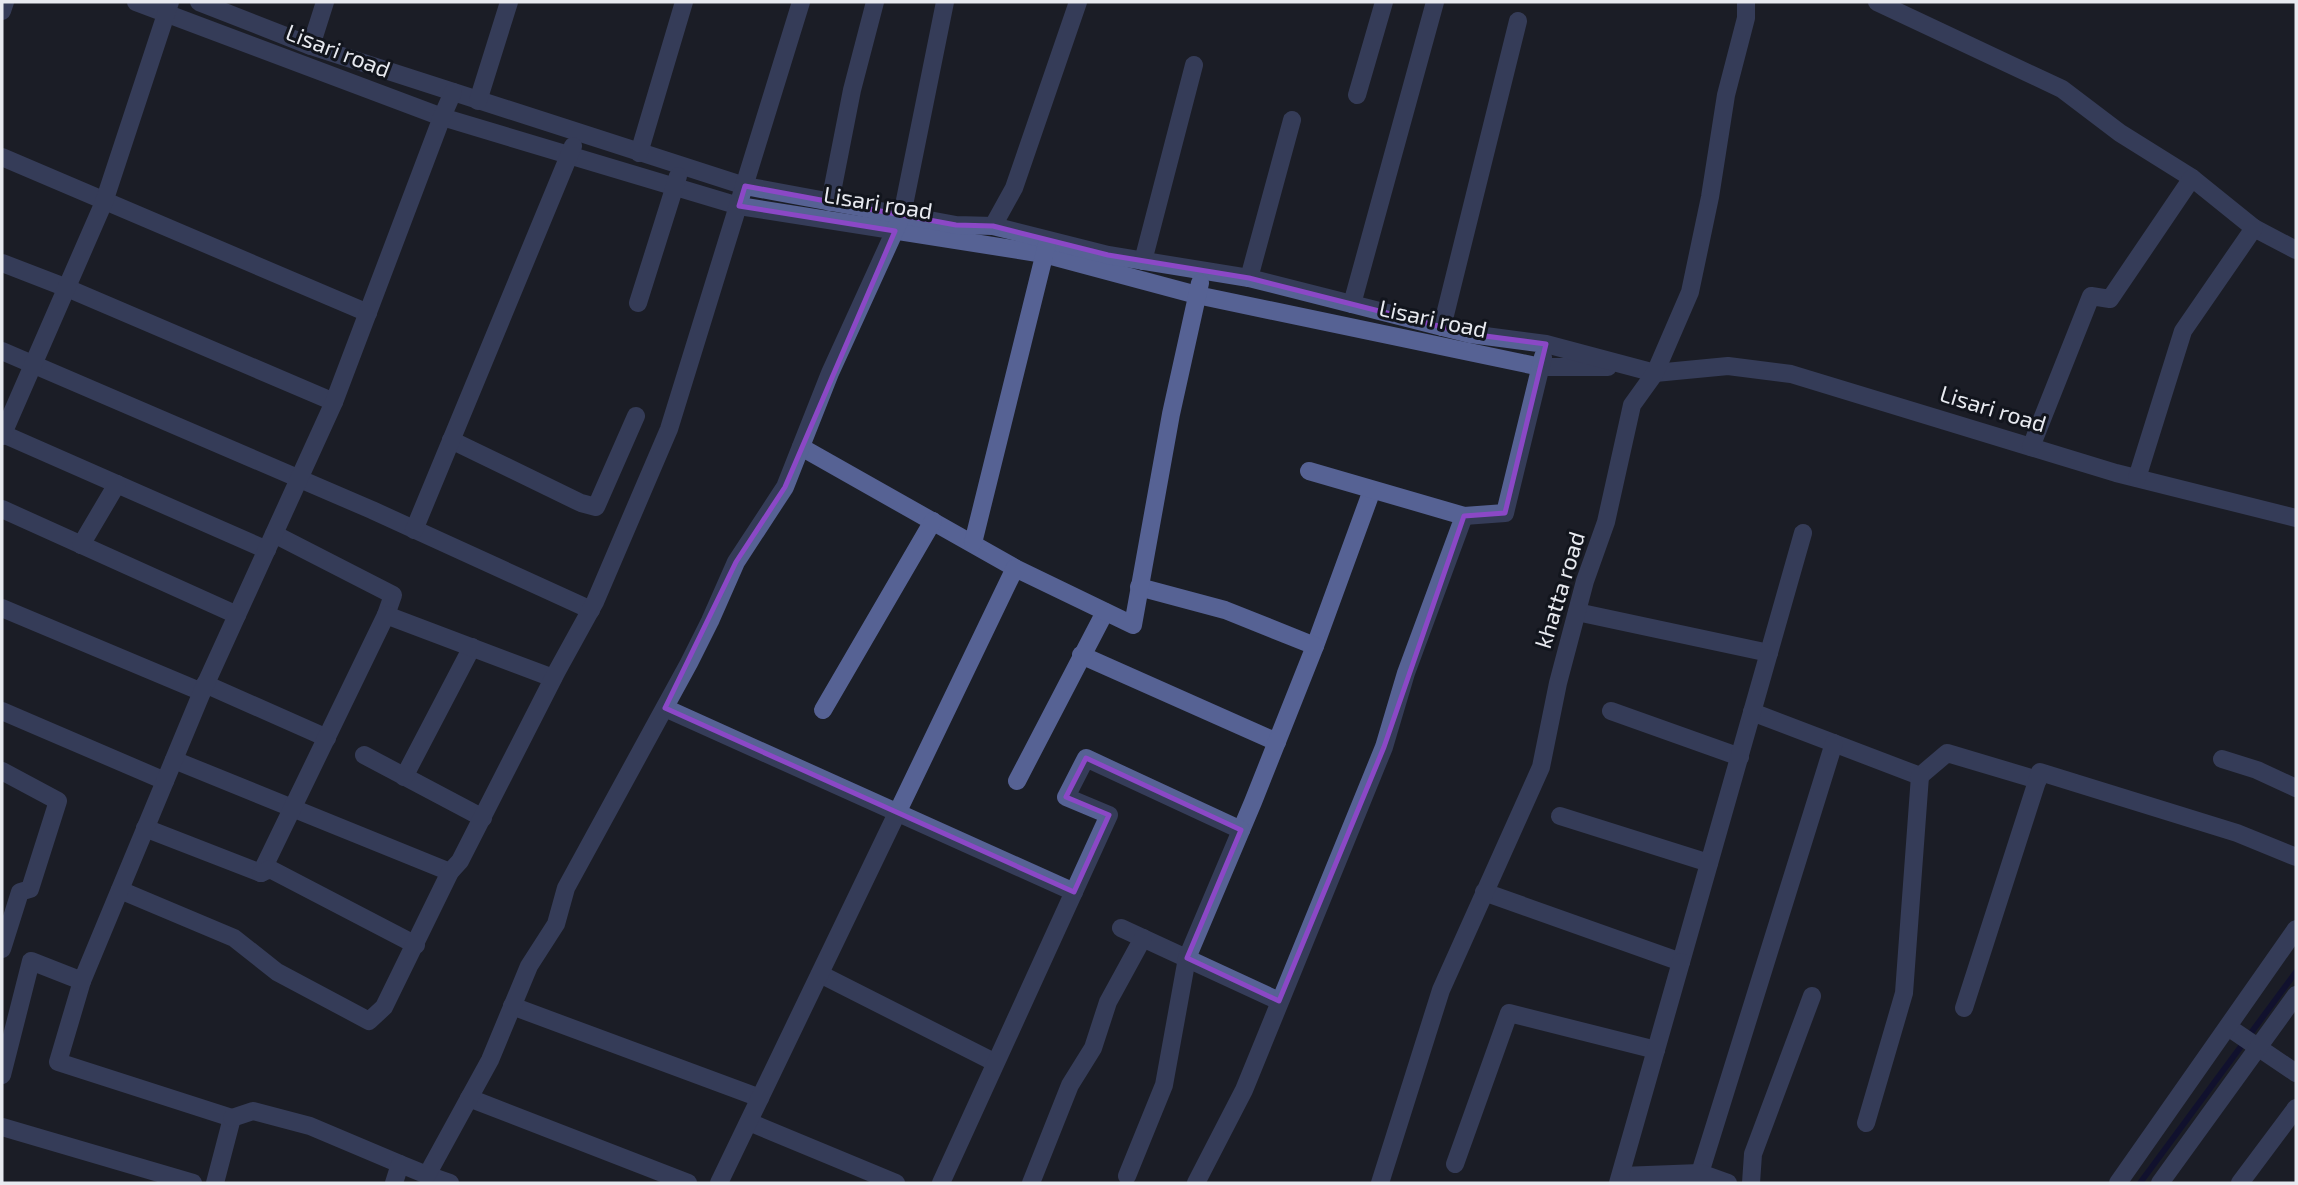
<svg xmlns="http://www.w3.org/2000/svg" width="2298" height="1185" viewBox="0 0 2298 1185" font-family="'Exo 2',sans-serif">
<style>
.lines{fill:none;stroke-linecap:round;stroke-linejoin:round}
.stream{stroke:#060438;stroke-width:6}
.minor{stroke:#566294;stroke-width:18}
.marked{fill:none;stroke:#8b48c6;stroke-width:5;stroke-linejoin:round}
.labels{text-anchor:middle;stroke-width:6;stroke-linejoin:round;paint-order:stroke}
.street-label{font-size:23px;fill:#e8eaf0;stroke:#12151d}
</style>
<rect width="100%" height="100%" fill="#1b1e27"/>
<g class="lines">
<!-- stream -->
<path class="stream" d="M2140,1183L2296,972"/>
<!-- minor -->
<g class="minor">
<path d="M136,2L442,117L739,206L1044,254L1197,295L1541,367H1608"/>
<path d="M199,2L311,46L745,186L956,225L993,226L1108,255L1249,278L1470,334L1546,344L1655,373L1728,366L1791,374L2116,473L2296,518"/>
<path d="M1877,2L2062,89L2120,133L2192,178"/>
<path d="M2,11L5,2"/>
<path d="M311,46L325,2"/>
<path d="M1357,95L1384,2"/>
<path d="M478,101L509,2"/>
<path d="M639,153L684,2"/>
<path d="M2,157L368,313"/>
<path d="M830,202L852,90L875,2"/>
<path d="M993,226L1014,188L1078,2"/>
<path d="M2254,228L2296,250"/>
<path d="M1143,261L1194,65"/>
<path d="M2,263L67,288L334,402"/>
<path d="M1249,278L1292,120"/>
<path d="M638,303L678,176"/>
<path d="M1352,304L1435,2"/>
<path d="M1442,327L1518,21"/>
<path d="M2,351L372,510L591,610"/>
<path d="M3,434L267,550"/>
<path d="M2,436L104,202L170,2"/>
<path d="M451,440L581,503L596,507L636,416"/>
<path d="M801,447L1015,568"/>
<path d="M2031,447L2091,296L2110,299L2192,178L2254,228L2183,331L2137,478"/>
<path d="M2,509L237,615"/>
<path d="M1464,516L1505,513L1543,357"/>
<path d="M414,530L573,146"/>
<path d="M274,534L393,595L386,615"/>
<path d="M973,543L1047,244"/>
<path d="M81,545L117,484"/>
<path d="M2,608L202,692"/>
<path d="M1577,612L1769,653"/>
<path d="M1315,646L1372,490"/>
<path d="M1081,655L1277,742"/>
<path d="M205,684L327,738"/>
<path d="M665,708L1074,892"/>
<path d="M823,710L933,521"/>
<path d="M2,711L165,781"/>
<path d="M1611,711L1740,757"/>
<path d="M1752,712L1920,776L1947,753L2038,780"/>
<path d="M364,755L483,818"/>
<path d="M2222,759L2257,770L2296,788"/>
<path d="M174,760L450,872"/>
<path d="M2,771L58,801L30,889L20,892L2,949"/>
<path d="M404,777L472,647"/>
<path d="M1017,781L1105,612"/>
<path d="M1560,816L1709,863"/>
<path d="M145,828L261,873L386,615L553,678"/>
<path d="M261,873L270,869L416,945"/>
<path d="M120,890L234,938L277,972L369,1021L384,1007L450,872L460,861L557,671L595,602L669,429L801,2"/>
<path d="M1484,892L1681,962L1803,533"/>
<path d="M1121,928L1279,1001"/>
<path d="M820,974L994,1062"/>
<path d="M82,981L58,1062L232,1118L215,1183"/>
<path d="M512,1006L760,1098"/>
<path d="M1964,1008L2040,772L2237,833L2296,857"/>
<path d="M2228,1027L2296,1073"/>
<path d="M2,1075L31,961L82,981L202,692L334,402L442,117L453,92"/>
<path d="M469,1098L688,1183"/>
<path d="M232,1118L253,1111L310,1126L400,1164"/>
<path d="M749,1122L896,1183"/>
<path d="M1866,1123L1904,993L1920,776"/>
<path d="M2,1127L193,1183"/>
<path d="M1455,1164L1509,1013L1656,1050"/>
<path d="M1700,1173L1834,743"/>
<path d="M427,1175L450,1183"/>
<path d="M1127,1176L1164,1085L1187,958L1253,802L1315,646L1225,610L1139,587"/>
<path d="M1621,1176L1700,1173L1728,1183"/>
<path d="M394,1183L400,1164L427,1175L490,1060L529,966L556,924L566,888L689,663L710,621L736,562L785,487L830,373L902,215L945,2"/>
<path d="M719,1183L1015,568L1133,625L1171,414L1200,283"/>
<path d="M941,1183L1109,815L1066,797L1086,758L1241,830"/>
<path d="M1031,1183L1070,1085L1093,1048L1108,1002L1143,938"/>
<path d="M1196,1183L1244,1090L1384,747L1406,673L1464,516L1309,471"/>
<path d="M1380,1183L1441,990L1541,767L1558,683L1585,581L1606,522L1632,405L1655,373L1690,292L1710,197L1726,95L1746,18V2"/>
<path d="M1618,1183L1681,962"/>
<path d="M1751,1183L1753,1154L1812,996"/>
<path d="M2118,1183L2296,929"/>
<path d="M2160,1183L2296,995"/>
<path d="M2240,1183L2296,1108"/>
</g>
</g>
<!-- marked area -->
<path d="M0 0H2298V1185H0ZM745,186L956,225L993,226L1108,255L1249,278L1470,334L1546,344L1505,513L1464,516L1384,747L1279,1001L1187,958L1241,830L1086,758L1066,797L1109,815L1074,892L665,708L736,562L785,487L895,231L739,206Z" fill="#1b1e27" fill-opacity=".55" fill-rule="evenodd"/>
<path class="marked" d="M745,186L956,225L993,226L1108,255L1249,278L1470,334L1546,344L1505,513L1464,516L1384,747L1279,1001L1187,958L1241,830L1086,758L1066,797L1109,815L1074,892L665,708L736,562L785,487L895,231L739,206Z"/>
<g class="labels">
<!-- street labels -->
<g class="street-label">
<text transform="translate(338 51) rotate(21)" y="8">Lisari road</text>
<text transform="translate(878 203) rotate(9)" y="8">Lisari road</text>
<text transform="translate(1433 319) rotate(12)" y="8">Lisari road</text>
<text transform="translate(1993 409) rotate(17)" y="8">Lisari road</text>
<text transform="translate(1560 590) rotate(-73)" y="8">khatta road</text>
</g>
</g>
<!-- border -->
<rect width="2298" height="1185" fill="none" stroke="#e8eaf0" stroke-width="7"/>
</svg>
